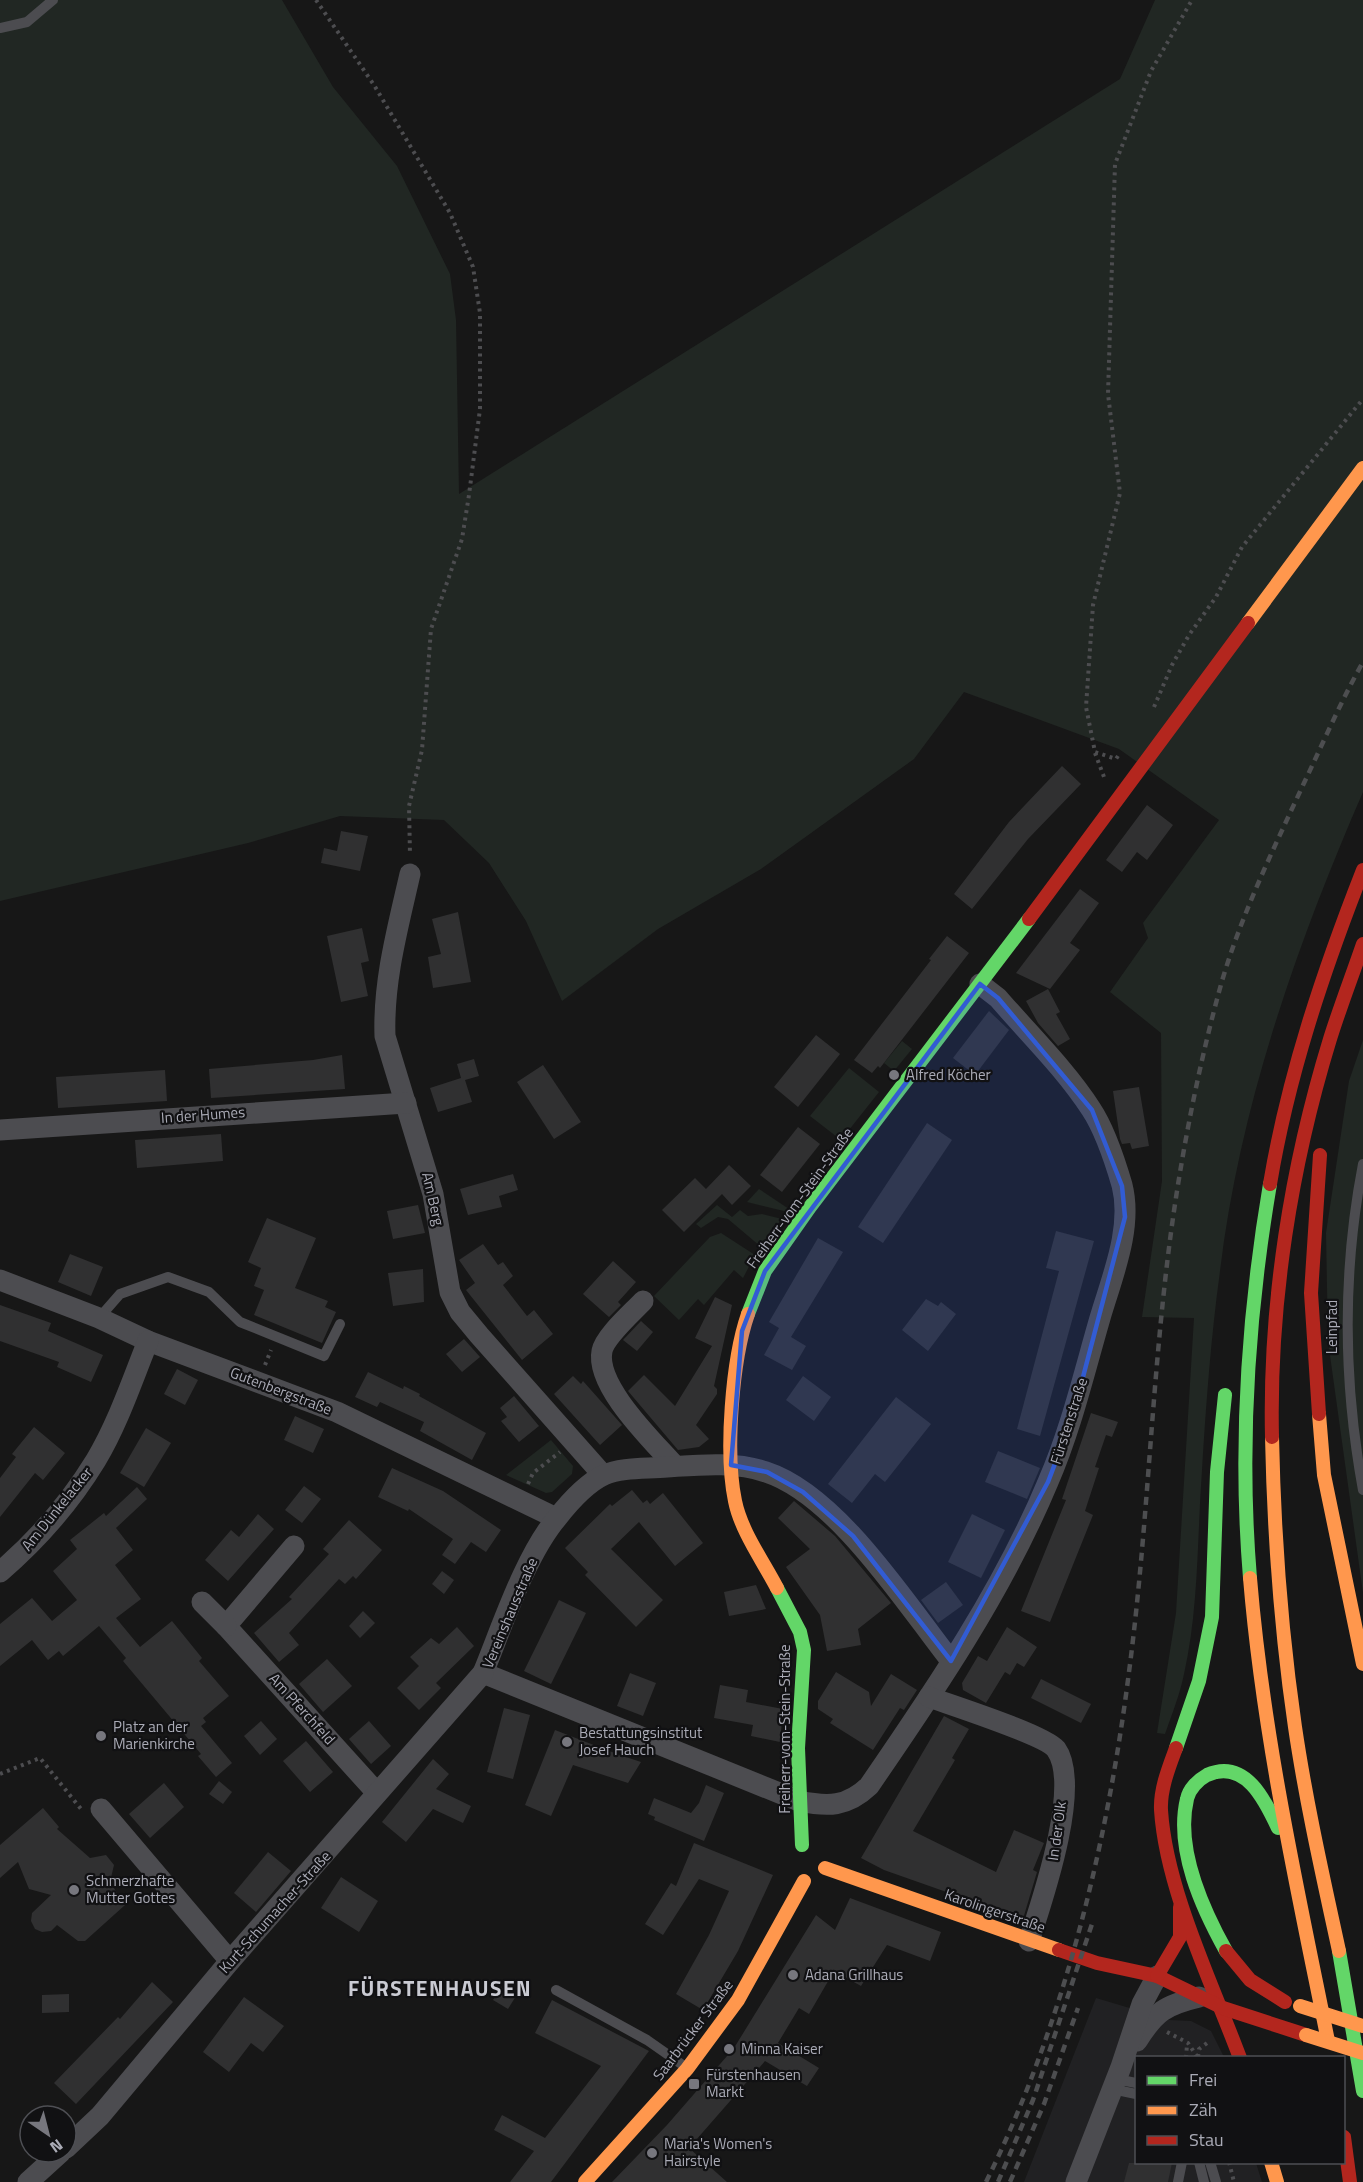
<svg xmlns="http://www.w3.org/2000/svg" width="1363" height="2182" viewBox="0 0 1363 2182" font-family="'Titillium Web',sans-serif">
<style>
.built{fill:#212123}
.green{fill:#212723}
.building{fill:#303031}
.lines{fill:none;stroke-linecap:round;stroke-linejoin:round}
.path{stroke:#4d4d50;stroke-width:4;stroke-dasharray:3 4.5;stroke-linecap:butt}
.lane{stroke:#4c4c50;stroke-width:10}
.street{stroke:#4c4c50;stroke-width:21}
.fast{stroke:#63d668;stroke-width:14}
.slow{stroke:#ff974d;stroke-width:14}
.jam{stroke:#b3261e;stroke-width:14}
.rail{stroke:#4d4e50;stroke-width:4.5;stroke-dasharray:8 6;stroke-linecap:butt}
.slow-bridge{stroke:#ff974d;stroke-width:14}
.marked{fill:#325cd3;fill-opacity:0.2;stroke:#325cd3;stroke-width:4.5;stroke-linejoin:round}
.poi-dot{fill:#77777e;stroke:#111113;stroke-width:2}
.labels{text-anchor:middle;stroke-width:4.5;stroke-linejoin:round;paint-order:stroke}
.poi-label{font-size:15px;fill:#aaabb6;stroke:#111113;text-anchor:start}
.street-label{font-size:15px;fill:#aaabb6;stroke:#111113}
.district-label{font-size:21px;font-weight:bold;letter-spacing:1.5px;fill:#cacbd3;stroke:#111113}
</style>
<rect width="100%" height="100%" fill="#171717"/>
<!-- built -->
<path class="built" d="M1096,1998L1170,2020L1191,2021L1211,2031L1224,2057L1136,2058V2162L1256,2163L1262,2182H1024Z"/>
<!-- green -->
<g class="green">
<path d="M0,0H282L333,87L397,166L450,274L456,320L459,494L1120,79L1155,0H1363V792C1297,944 1240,1105 1220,1271C1211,1337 1206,1404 1202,1470C1197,1538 1199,1607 1184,1674C1180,1694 1172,1714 1165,1734L1157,1733L1176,1613L1194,1318L1142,1317L1162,1181L1161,1033L1110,992L1148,938L1143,923L1219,820L1119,749L964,692L914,759L761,869L658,929L562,1001L526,921L489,863L444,820L340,816L248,843L0,901Z"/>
<path d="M1363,1040V1593L1328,1341L1326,1233L1349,1081Z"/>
<path d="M902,1041L912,1049L894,1071L884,1063Z"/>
<path d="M849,1068L879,1092L841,1140L810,1116Z"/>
<path d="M759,1189L789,1209L788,1212L747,1202Z"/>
<path d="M717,1205L732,1217L740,1210L748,1216L762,1214L782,1219L760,1246L728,1219L718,1217L701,1228L696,1224Z"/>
<path d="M721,1233L755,1255L743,1278L734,1270L704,1305L698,1299L679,1320L654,1296L710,1237Z"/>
<path d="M551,1440L573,1466L572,1474L552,1492L546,1493L506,1475Z"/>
</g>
<!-- building -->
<g class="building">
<path d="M1062,766L1081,784L1028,839L972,909L954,894L1009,822Z"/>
<path d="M1147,805L1173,825L1147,860L1137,852L1122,872L1106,860Z"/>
<path d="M341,831L368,836L360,871L321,863L324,848L337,851Z"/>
<path d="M1080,889L1099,903L1070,943L1080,950L1050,989L1016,973Z"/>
<path d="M458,912L471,982L433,988L428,957L441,954L432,919Z"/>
<path d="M362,928L369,961L361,963L368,996L341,1002L327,936Z"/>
<path d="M947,936L969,953L880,1068L878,1066L872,1073L854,1060L931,960L929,959Z"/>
<path d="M1048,989L1060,1012L1056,1014L1070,1039L1058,1046L1038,1023L1026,1001Z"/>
<path d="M989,1011L1009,1030L975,1075L953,1058Z"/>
<path d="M816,1035L840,1054L798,1107L774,1087Z"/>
<path d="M342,1055L345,1089L211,1098L209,1069L313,1060Z"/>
<path d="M474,1059L479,1076L465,1080L472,1102L438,1112L430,1088L461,1078L457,1064Z"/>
<path d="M543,1065L581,1122L554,1139L517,1082Z"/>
<path d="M165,1070L167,1101L58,1108L56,1077Z"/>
<path d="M1139,1087L1149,1146L1132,1149L1130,1143L1122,1144L1120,1139L1113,1091Z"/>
<path d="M927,1123L952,1140L883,1243L858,1227Z"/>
<path d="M798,1127L820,1144L782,1192L760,1175Z"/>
<path d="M221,1134L223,1161L137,1168L135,1140Z"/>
<path d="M729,1165L751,1186L732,1205L722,1194L684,1232L662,1210L695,1178L706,1189Z"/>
<path d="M513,1174L518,1190L499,1196L502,1207L468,1215L460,1189Z"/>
<path d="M418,1205L425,1233L393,1239L387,1211Z"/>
<path d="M267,1218L316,1238L295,1288L328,1301L325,1307L336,1312L322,1343L254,1315L264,1290L254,1286L261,1268L248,1262Z"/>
<path d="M1056,1231L1094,1241L1040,1436L1017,1429L1059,1271L1046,1268Z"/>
<path d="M818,1238L843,1252L791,1337L806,1346L792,1370L764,1355L779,1328L769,1322Z"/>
<path d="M483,1244L498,1265L503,1262L513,1276L503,1285L527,1316L534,1310L553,1334L522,1360L466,1290L475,1283L459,1260Z"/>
<path d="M70,1254L103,1267L91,1296L58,1282Z"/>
<path d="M613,1261L636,1282L618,1302L621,1305L609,1317L583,1294Z"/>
<path d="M423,1269L424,1302L393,1306L388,1273Z"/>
<path d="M715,1297L732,1305L714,1386L717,1389V1394L696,1425L709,1439L699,1447L678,1450L628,1391L644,1375L675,1406L712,1346L695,1338Z"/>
<path d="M926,1299L938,1306L941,1302L956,1314L928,1351L902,1330Z"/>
<path d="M0,1305L51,1323L48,1331L103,1355L91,1382L57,1367L59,1362L0,1341Z"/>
<path d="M641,1321L653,1332L637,1351L623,1340Z"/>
<path d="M464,1339L480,1357L462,1372L446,1354Z"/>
<path d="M177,1369L198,1380L185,1405L164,1394Z"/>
<path d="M368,1372L403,1389L404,1386L420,1394L419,1396L486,1433L472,1460L420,1431L424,1422L380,1402L377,1407L355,1397Z"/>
<path d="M573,1376L581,1384L583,1381L622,1425L600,1445L554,1394Z"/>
<path d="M803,1376L831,1397L814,1421L786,1400Z"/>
<path d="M514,1396L539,1426L519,1442L501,1421L507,1417L500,1408Z"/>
<path d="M896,1397L931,1424L885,1482L875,1474L852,1503L828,1484Z"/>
<path d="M1091,1413L1118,1422L1112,1437L1106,1435L1095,1467L1099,1468L1085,1511L1093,1515L1050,1622L1021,1611L1066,1500L1062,1499Z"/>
<path d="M295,1416L324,1429L313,1453L284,1440Z"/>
<path d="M34,1427L65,1453L43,1480L35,1473L0,1517V1478L16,1457L12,1454Z"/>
<path d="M146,1428L171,1443L144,1487L120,1473Z"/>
<path d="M998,1451L1040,1468L1027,1499L985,1482Z"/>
<path d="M392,1468L443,1491L501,1530L486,1552L471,1542L455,1564L442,1555L453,1539L409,1509L408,1511L378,1497Z"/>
<path d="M304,1486L321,1499L302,1523L285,1510Z"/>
<path d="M137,1487L147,1499L116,1528L133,1550L115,1565L141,1599L116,1618L140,1647L172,1621L202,1658L199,1661L229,1696L203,1718L206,1722L201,1726L232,1763L216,1777L198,1756L201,1754L123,1661L126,1658L99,1626L63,1656L59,1651L48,1660L32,1640L0,1666V1624L32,1598L52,1621L77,1600L53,1571L77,1549L70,1540L104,1513L106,1516Z"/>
<path d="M632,1490L643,1503L647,1500L650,1504L663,1493L703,1543L675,1566L639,1522L611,1549L663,1600L636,1627L585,1575L588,1572L565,1548L610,1504L612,1506Z"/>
<path d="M794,1501L835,1536L891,1603L858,1629L861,1645L827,1651L820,1615L786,1567L810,1549L778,1518Z"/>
<path d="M258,1514L274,1529L228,1581L205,1560L231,1530L239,1537Z"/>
<path d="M972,1514L1005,1530L981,1578L948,1562Z"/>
<path d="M349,1520L382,1550L356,1579L353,1576L345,1584L339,1579L289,1633L299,1645L279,1662L254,1633L292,1599L289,1597L329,1554L323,1549Z"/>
<path d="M442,1571L454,1580L444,1594L432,1584Z"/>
<path d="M946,1582L963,1605L938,1623L921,1600Z"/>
<path d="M756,1585L766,1609L729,1616L724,1592Z"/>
<path d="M559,1600L586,1613L551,1684L524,1671Z"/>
<path d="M363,1611L375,1623L360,1638L349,1626Z"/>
<path d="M457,1627L474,1646L436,1683L441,1688L419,1710L397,1688L419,1666L410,1657L431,1638L439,1644Z"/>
<path d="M1007,1627L1037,1647L1024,1667L1017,1663L1010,1675L1005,1672L986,1703L963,1690L962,1683L978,1656L987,1661Z"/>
<path d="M327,1659L352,1686L323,1712L299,1684Z"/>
<path d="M836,1672L869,1692L871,1706L891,1674L917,1690L904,1710L900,1708L873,1750L830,1723L833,1719L818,1709V1701Z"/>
<path d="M630,1673L656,1683L643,1716L617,1706Z"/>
<path d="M1041,1679L1091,1704L1081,1723L1031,1698Z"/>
<path d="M720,1685L748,1690L746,1702L783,1709L780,1742L751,1736L753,1725L714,1718Z"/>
<path d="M504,1708L530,1715L513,1779L487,1772Z"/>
<path d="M944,1716L969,1729L952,1758L955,1760L913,1831L996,1872L1014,1830L1044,1843L1033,1870L1037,1872L1023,1919L884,1870L861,1858Z"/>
<path d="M261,1721L277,1739L260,1755L244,1736Z"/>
<path d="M369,1721L391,1746L371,1764L349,1739Z"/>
<path d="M555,1730L617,1754L641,1762L628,1783L573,1765L551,1816L525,1805Z"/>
<path d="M306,1741L333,1772L310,1792L283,1761Z"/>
<path d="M433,1759L449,1774L436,1789L471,1806L463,1823L433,1809L406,1842L382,1822Z"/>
<path d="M219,1781L232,1792L223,1804L209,1794Z"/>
<path d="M164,1783L184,1807L150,1838L129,1814Z"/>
<path d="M706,1785L724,1793L704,1841L654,1820L655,1817L648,1814L654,1798L691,1813L699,1803Z"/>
<path d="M43,1808L59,1827L57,1829L90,1858L106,1855L114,1865L110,1882L125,1905L85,1941H78L57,1925L51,1931L42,1932L35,1929L31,1921L32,1913L51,1895L29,1889L18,1862L0,1878V1845Z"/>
<path d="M694,1843L773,1875L738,1951L703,2010L676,1994L709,1935L729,1891L699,1879L663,1935L645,1924L671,1883L676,1886Z"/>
<path d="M268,1852L291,1871L256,1912L234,1893Z"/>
<path d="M341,1877L378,1901L359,1932L321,1908Z"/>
<path d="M850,1898L941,1932L930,1961L887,1945L861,1986L834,1971L809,2014L799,2008L778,2043L819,2068L807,2086L765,2061L689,2148L727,2182H612L667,2125L734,2048L816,1915L835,1930Z"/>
<path d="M152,1982L173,2002L76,2104L54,2083L118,2017L120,2019Z"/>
<path d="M501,1987L516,1996L508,2009L493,2000Z"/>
<path d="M69,1994V2012L42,2013V1995Z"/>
<path d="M244,1997L284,2026L263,2052L251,2043L229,2072L203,2052Z"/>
<path d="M552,2000L649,2051L551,2182H510L534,2151L494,2130L502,2115L545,2138L601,2066L535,2033Z"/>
<path d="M1129,2163H1172L1168,2182H1124Z"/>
</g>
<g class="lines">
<!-- path -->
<g class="path">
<path d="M316,0L374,85L450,213L473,267L480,313V409L469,495L462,539L431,629L422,750L409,806L410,855"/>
<path d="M1154,707L1172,665L1189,635L1216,597L1242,547L1363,399"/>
<path d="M1095,753L1104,777"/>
<path d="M1118,756L1116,759L1095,752L1086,707L1093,605L1120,493L1108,394L1115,164L1151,71L1192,0"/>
<path d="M265,1365L271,1350"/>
<path d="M528,1484L533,1473L560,1452"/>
<path d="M0,1774L40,1758L81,1809"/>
<path d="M1167,2032L1188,2043L1198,2058"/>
<path d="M1198,2057L1199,2049L1207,2043"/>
<path d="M1186,2058L1187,2044"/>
<path d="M1229,2162L1234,2182"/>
</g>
<!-- lane -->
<g class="lane">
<path d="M0,28L27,22L53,0"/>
<path d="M1363,1164C1342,1273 1343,1381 1363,1490"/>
<path d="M99,1318L120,1294L168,1277L209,1292L240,1322L324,1356L340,1324"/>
<path d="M556,1990L647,2040L687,2068"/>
<path d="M1116,2079L1136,2083"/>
<path d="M1112,2089L1136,2094"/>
<path d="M1199,2162L1204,2182"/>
<path d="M1210,2162L1216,2182"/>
<path d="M1178,2182L1182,2162"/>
</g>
<!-- street -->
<g class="street">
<path d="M410,874C398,927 383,981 385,1036L433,1194L450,1292L460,1312L479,1335L603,1475"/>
<path d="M0,1130L406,1103"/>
<path d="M0,1280L99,1318L148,1341L337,1412L556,1518"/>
<path d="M643,1301C633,1312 605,1336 602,1351C595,1386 653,1441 675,1466"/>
<path d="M294,1546L226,1626L377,1793"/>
<path d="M0,1572C36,1541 71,1501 96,1460C118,1423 132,1381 148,1341"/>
<path d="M202,1602L226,1626"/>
<path d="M951,1661C906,1604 837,1495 766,1472C735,1461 698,1465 667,1467C647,1469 622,1467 604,1475C587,1483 568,1504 557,1518C525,1556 502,1627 483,1673L799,1801C828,1807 847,1807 869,1786C935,1690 1003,1590 1048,1482C1071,1429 1084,1373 1100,1318C1112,1277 1133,1228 1122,1185C1115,1161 1105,1130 1091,1109C1066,1070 1029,1034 998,998L980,984"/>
<path d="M929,1697C951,1705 1045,1735 1056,1749C1082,1785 1042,1901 1029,1941"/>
<path d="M101,1809L230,1961"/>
<path d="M1137,2041C1155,2012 1165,2005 1199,1997"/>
<path d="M66,2148L100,2116L230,1961L483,1673"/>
<path d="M28,2182L61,2152"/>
<path d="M1076,2182L1121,2067L1142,2004L1157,1976"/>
</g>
<!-- fast -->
<g class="fast">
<path d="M748,1314L765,1271L810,1207L1029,919"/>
<path d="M1250,1578C1239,1446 1248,1314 1270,1184"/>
<path d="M777,1588L800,1632L804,1650L798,1748L802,1845"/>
<path d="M1176,1748L1199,1681L1212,1617L1217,1472L1225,1395"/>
<path d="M1226,1951C1202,1908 1175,1849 1187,1799C1189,1789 1198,1780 1207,1775C1245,1758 1265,1800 1278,1828"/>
<path d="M1339,1951L1363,2091"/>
</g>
<!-- slow -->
<g class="slow">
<path d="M1248,623L1363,468"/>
<path d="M748,1314C732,1360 725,1453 735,1501C741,1531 763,1561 777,1588"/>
<path d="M1319,1414L1324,1475L1363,1664"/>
<path d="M1272,1437C1274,1534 1281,1631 1295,1727C1306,1802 1323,1877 1339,1951"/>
<path d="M1250,1578C1263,1735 1297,1887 1328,2041"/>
<path d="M825,1868L1059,1950"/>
<path d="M1271,2162L1277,2182"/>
<path d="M585,2182L687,2069L738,2000L804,1881"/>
</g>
<!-- jam -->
<g class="jam">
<path d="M1029,919L1248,623"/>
<path d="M1270,1184C1288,1076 1323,972 1363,870"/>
<path d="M1319,1414L1311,1293L1320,1155"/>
<path d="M1272,1437C1269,1304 1291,1166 1330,1039C1340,1007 1352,976 1363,944"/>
<path d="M1176,1748C1169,1767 1160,1789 1161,1810C1166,1889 1212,1983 1240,2058"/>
<path d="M1059,1950L1097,1963L1157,1976L1223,2008L1306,2035"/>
<path d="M1226,1951L1250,1980L1285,2002"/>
<path d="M1157,1976L1180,1937V1907"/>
<path d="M1344,2137L1350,2182"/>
</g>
<!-- rail -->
<g class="rail">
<path d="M986,2182C1064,2024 1107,1846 1129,1672C1150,1512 1152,1350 1177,1191C1188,1121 1203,1049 1222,981C1242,913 1274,848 1304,783C1323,743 1341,701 1363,662"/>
<path d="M998,2182L1033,2100L1093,1921"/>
<path d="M1010,2182L1044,2104L1078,2008"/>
</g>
<!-- slow-bridge -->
<g class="slow-bridge">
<path d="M1300,2006L1363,2026"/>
<path d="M1306,2035L1363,2053"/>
</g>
</g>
<!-- marked area -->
<path class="marked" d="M980,984L998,998L1092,1110L1122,1186L1125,1217L1072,1419L1048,1482L951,1661L853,1536L803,1492L767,1472L731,1465L742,1331L765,1271Z"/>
<!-- markers -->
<g class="poi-dot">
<circle cx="894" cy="1075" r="6"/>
<circle cx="101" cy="1736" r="6"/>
<circle cx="567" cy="1742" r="6"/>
<circle cx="74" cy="1890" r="6"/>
<circle cx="793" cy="1975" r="6"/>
<circle cx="729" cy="2049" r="6"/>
<rect x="688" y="2078" width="12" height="12" rx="3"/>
<circle cx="652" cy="2153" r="6"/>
</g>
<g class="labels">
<!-- poi labels -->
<g class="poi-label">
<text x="906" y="1080">Alfred Köcher</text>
<text x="113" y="1732">Platz an der<tspan x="113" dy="17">Marienkirche</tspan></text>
<text x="579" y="1738">Bestattungsinstitut<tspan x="579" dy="17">Josef Hauch</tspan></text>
<text x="86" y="1886">Schmerzhafte<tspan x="86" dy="17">Mutter Gottes</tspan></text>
<text x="805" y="1980">Adana Grillhaus</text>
<text x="741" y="2054">Minna Kaiser</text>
<text x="706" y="2080">Fürstenhausen<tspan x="706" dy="17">Markt</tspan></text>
<text x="664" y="2149">Maria's Women's<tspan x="664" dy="17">Hairstyle</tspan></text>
</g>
<!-- street labels -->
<g class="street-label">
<text transform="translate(203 1115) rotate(-4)" y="5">In der Humes</text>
<text transform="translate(800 1198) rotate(-54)" y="5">Freiherr-vom-Stein-Straße</text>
<text transform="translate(433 1199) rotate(77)" y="5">Am Berg</text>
<text transform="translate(1332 1327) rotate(-90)" y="5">Leinpfad</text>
<text transform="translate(281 1391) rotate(21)" y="5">Gutenbergstraße</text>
<text transform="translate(1069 1421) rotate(-72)" y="5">Fürstenstraße</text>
<text transform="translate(57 1509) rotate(-51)" y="5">Am Dünkelacker</text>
<text transform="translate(510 1613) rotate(-67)" y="5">Vereinshausstraße</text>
<text transform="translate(302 1709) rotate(48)" y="5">Am Pferchfeld</text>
<text transform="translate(785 1729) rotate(-90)" y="5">Freiherr-vom-Stein-Straße</text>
<text transform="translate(1057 1831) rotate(-82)" y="5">In der Olk</text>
<text transform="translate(995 1911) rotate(19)" y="5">Karolingerstraße</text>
<text transform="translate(275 1912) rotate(-48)" y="5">Kurt-Schumacher-Straße</text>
<text transform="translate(693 2030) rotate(-53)" y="5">Saarbrücker Straße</text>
</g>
<!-- district labels -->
<g class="district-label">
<text x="440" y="1996">FÜRSTENHAUSEN</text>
</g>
</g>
<!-- legend -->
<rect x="1135" y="2056" width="210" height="108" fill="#111113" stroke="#4e4f54" stroke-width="1.5"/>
<rect x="1147" y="2076" width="30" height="9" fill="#63d668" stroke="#4e4f54" stroke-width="1.5"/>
<text x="1189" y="2086" font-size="18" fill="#aaabb6">Frei</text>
<rect x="1147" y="2106" width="30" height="9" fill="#ff974d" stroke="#4e4f54" stroke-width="1.5"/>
<text x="1189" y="2116" font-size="18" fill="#aaabb6">Zäh</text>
<rect x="1147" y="2136" width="30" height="9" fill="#b3261e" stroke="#4e4f54" stroke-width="1.5"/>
<text x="1189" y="2146" font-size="18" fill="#aaabb6">Stau</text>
<!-- north arrow -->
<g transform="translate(48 2134) rotate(145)"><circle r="28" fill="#111113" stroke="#4e4f54" stroke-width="1.5"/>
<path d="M0-4.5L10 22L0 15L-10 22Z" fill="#77777e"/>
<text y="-9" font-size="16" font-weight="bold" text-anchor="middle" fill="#aaabb6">N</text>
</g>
</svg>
